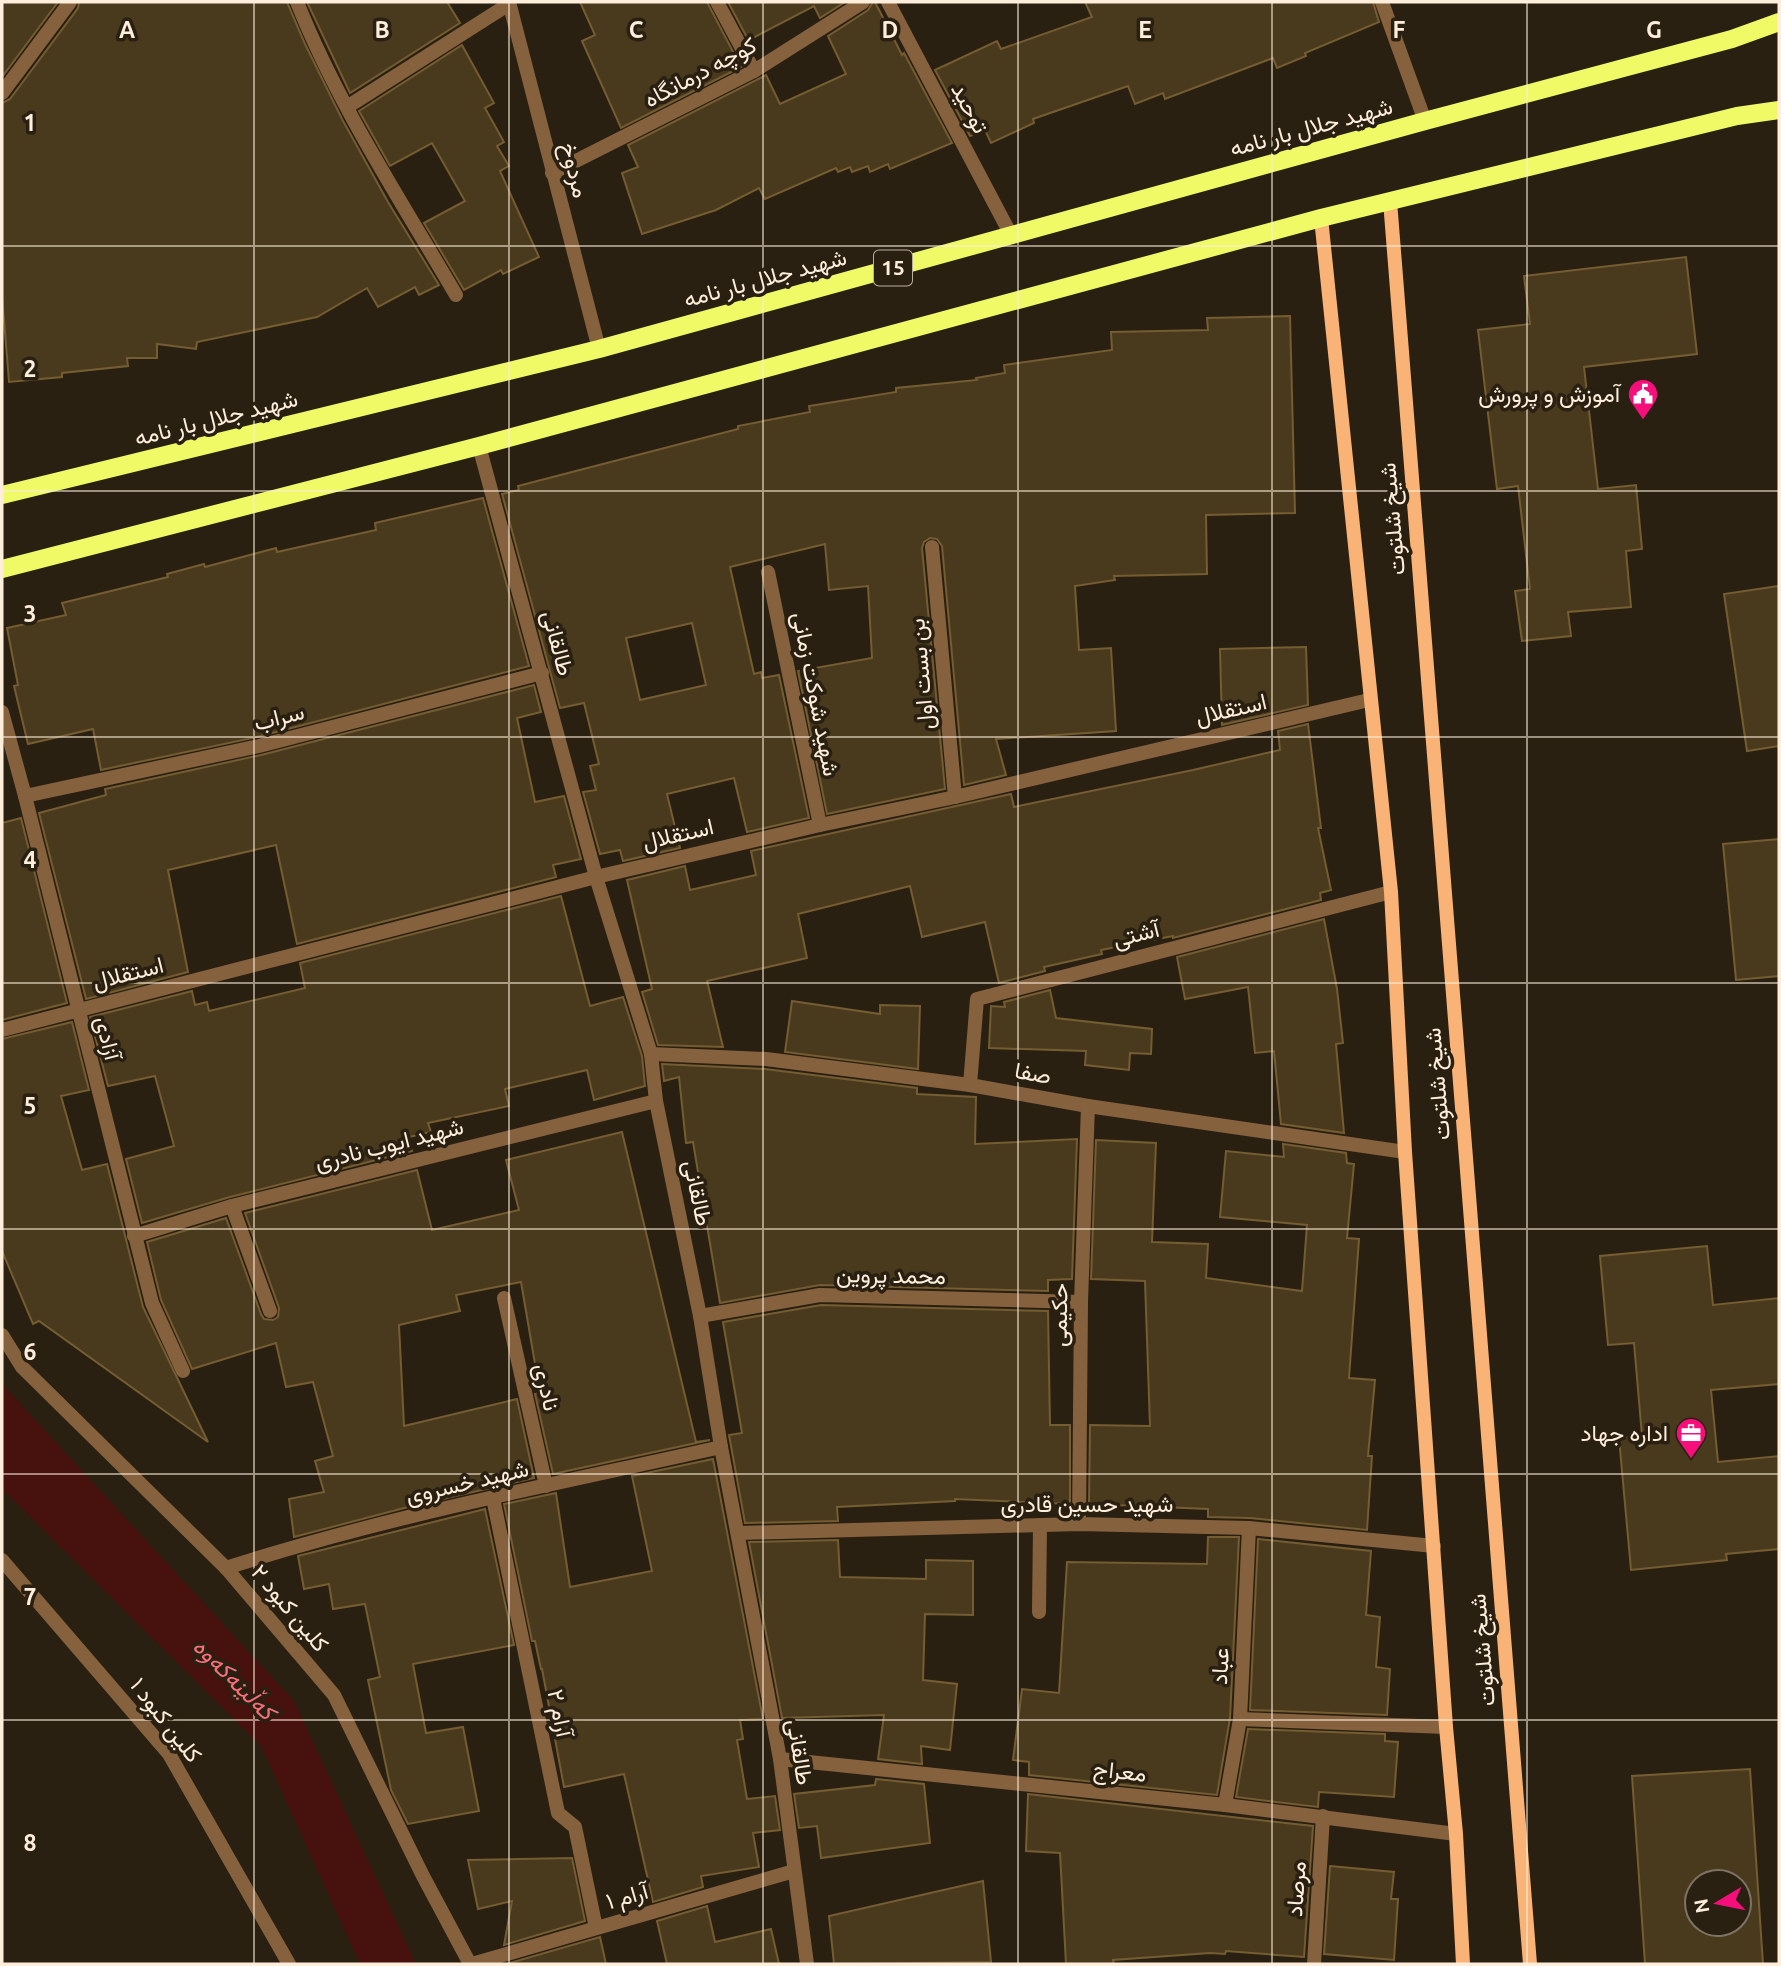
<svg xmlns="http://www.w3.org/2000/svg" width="1781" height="1966" viewBox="0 0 1781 1966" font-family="Ubuntu,Vazirmatn,sans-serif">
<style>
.water{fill:#47110d}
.building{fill:#493a1e;stroke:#755c31;stroke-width:2;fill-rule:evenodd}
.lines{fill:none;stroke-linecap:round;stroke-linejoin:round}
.minor{stroke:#86613e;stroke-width:14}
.tertiary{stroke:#86613e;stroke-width:14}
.secondary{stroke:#fab376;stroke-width:14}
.primary{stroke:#f0f966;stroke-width:18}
.grid{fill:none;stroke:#feeedb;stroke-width:2;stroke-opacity:0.55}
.labels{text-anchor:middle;stroke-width:7;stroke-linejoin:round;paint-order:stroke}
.shield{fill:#292012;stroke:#beb09f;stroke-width:2}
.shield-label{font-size:21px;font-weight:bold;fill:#feeedb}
.street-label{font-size:23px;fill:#feeedb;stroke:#292012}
.poi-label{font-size:23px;fill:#feeedb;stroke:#292012;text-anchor:end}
.water-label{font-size:24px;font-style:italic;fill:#fa6d7b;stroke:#292012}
.grid-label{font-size:23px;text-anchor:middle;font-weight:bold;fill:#feeedb;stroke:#292012;stroke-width:7;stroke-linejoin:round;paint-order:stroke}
</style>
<rect width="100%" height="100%" fill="#292012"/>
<!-- water -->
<path class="water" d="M2,1384L294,1701L416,1964H360L261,1746L2,1489Z"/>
<!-- building -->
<g class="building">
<path d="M2,2H58L2,77Z"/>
<path d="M79,2H287L305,44L342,119L388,202L439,285L419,295L415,287L378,307L367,288L317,317L197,342L196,349L157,344V358H127L128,366L62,373V377L9,382L2,295V103L10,99L78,8Z"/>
<path d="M307,2H447L460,23L350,93Z"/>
<path d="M580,2H707L741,67L621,128L582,41L595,35Z"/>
<path d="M728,2H845L820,18L814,6L749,40L751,45Z"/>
<path d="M873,2H875L902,55L904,53L952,143L890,169L888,164L870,172L868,166L852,172L850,167L838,172L836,168L765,199L759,188L716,210L642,234L622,173L638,167L628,145L766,75L780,104L846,74L828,36L868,10Z"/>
<path d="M1085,2H1373L1379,22L1305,53L1306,56L1277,68L1273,58L1165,99L1163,93L1135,104L1128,86L1033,119L1034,123L991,143L985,130L970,136L935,70L997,41L1001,49L1092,17Z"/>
<path d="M462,45L494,103L485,108L504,142L497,146L509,166L500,171L539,257L503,274L501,270L464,290L424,223L465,201L432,143L390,166L359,111Z"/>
<path d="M1686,257L1697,354L1584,367L1598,489L1636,485L1642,549L1626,551L1631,607L1568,612L1571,636L1522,641L1515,591L1530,589L1518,486L1497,489L1478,330L1530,324L1524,276Z"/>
<path d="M1290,316L1295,513L1206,515L1207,574L1114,576L1115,580L1075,586L1079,650L1111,648L1116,731L996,739L1006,775L964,785L942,546L937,539L930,538L924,542L922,548L945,789L827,814L798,671L872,658L868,586L829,590L825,544L730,567L754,674L761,672L762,678L779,675L809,818L747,832L734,778L667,794L680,848L623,861L620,850L600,854L583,792L596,790L590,766L599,764L584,703L560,708L502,494L519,490L518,486L738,429V426L810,412L809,406L896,392V388L977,380L976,378L1005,373L1004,365L1112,350L1111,332L1208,330L1207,318ZM692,623L706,685L640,700L626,638Z"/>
<path d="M483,498L529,666L257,737L101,770L93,729L28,744L14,686L18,685L7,628L66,615L62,603L168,577L167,574L204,564L205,567L276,548L277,552L376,530L375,523Z"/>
<path d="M1779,586V746L1747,751L1724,594Z"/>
<path d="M1306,647L1308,705L1222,725L1220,649Z"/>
<path d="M534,685L541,712L517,718L535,802L564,796L581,859L553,865L556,877L297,944L276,845L168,870L188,972L86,999L39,813L106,795L105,789L261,755Z"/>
<path d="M1308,724L1321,828H1318L1331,890L1320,893L1321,900L1173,938V936L1101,950L1102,954L1044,967L1045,971L999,983L985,922L922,937L910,886L798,914L807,958L707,981L723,1047L658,1045L642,992L652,989L627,880L685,866L690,890L756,875L751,851L1011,794L1014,807L1193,770L1280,750L1278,731Z"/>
<path d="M21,818L67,1003L2,1020V823Z"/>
<path d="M1779,839V976L1736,980L1723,844Z"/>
<path d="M561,896L590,1006L623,997L642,1056L645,1086L594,1100L587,1070L505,1089L509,1106L428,1123L431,1132L409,1137L412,1151L230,1197L142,1223L126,1159L174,1146L155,1076L108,1086L90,1017L192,991L195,1005L207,1002L209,1011L305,988L300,963Z"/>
<path d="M1324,919L1337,989L1343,1043L1336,1044L1344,1133L1281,1124L1274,1051L1255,1053L1248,987L1185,999L1177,957Z"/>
<path d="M1050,990L1056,1018L1152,1029L1151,1054L1130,1053L1129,1070L1085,1065L1086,1051L989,1048L991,1006L1005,1007L1004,1002Z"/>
<path d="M792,1001L880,1014V1005L920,1006L918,1069L785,1052Z"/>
<path d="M72,1022L89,1090L61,1096L82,1170L107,1164L143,1307L208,1442L39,1321L33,1324L2,1251V1039Z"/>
<path d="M662,1064L765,1069L917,1088V1094L976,1097L975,1144L1077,1139L1072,1279L1048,1280V1291L820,1285L720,1303L693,1142L686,1143L679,1077L664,1081Z"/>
<path d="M622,1132L696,1442L710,1440L553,1474L535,1394L540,1393L521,1282L456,1295L460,1311L399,1325L404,1426L517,1399L534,1478L408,1507L294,1537L289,1499L324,1492L315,1461L333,1456L313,1382L286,1387L276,1343L192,1369L161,1300L147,1242L226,1218L261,1314L264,1319L273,1320L278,1317L279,1308L245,1213L417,1170L432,1230L519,1210L506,1160Z"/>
<path d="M1096,1140L1156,1143L1152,1242L1208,1244L1206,1278L1302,1291L1307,1225L1220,1217L1226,1151L1284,1157L1283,1144L1346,1153L1347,1163L1354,1164L1347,1238L1359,1239L1349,1378L1375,1380L1368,1456H1372L1367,1530L1250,1518L1208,1517V1509L1089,1504L1090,1425L1150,1426L1145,1281L1091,1279Z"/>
<path d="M1707,1246L1713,1305L1779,1298V1384L1711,1390L1718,1462L1779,1456V1549L1726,1554L1727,1560L1631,1570L1619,1438L1642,1436L1634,1343L1608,1345L1600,1256Z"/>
<path d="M821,1305L1048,1311L1050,1425H1070V1504L955,1499V1501L837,1507L838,1521L745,1523L729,1435L742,1433L723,1322Z"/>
<path d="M713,1459L763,1719L740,1720L743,1739L737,1740L747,1799L775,1796L780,1830L753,1833L759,1867L701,1876L703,1887L653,1902L624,1774L564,1787L542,1669H541L535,1641H532L504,1504L556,1493L570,1587L652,1571L632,1476Z"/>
<path d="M485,1509L514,1645L413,1664L426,1733L463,1727L479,1811L408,1824L391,1790L368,1680L380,1677L365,1604L333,1609L329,1584L304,1589L298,1556Z"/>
<path d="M1208,1537H1239L1230,1718L1217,1795L1029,1775V1762L1013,1760L1022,1689L1059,1693L1067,1562L1207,1564Z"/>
<path d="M1258,1539L1371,1551L1366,1615L1380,1617L1376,1667L1390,1669L1387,1715L1250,1710Z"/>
<path d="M838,1540L840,1577L926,1579V1560L973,1561V1615L925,1614L923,1680L957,1684L950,1750L921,1746L922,1764L878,1759L884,1715L782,1718L749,1542Z"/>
<path d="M1248,1729L1385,1734V1741L1398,1742L1394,1797L1319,1792L1318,1807L1236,1797Z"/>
<path d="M1750,1769L1763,1964H1645L1632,1776ZM1697,1882H1739V1924H1697Z"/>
<path d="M876,1779L924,1784L930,1843L821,1858L817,1826L799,1828L794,1794L875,1785Z"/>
<path d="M1028,1794L1313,1826L1304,1957L1226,1951L1225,1954L1210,1953L1113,1960L1114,1964H1066L1060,1853L1026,1851Z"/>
<path d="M572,1858L585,1921L504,1945L512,1901L478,1909L468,1860Z"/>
<path d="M1330,1866L1394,1872L1391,1899H1398L1394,1960L1324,1954Z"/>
<path d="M983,1881L991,1962L834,1964L829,1916Z"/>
<path d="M707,1906L715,1942L771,1929L779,1964H667L657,1921Z"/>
<path d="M600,1937L606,1964H506Z"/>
</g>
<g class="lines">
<!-- minor -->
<g class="minor">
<path d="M297,2C338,105 400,199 456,295"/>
<path d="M717,2L754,71"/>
<path d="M888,2L1011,235"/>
<path d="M1382,2L1425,121"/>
<path d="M2,93L70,2"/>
<path d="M347,107L509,4"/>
<path d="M552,173L754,71L863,2"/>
<path d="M479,446L596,877L651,1054L656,1101L700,1316L721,1447L780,1759L807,1964"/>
<path d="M932,547L955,797"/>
<path d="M768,572L820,825"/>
<path d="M2,712L25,796L152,1303L183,1371"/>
<path d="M25,796L259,746L542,673"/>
<path d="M2,1030L596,877L820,825L955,797L1369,700"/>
<path d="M651,1054L766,1059L970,1085L1088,1106L1405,1152"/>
<path d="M970,1085L977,999L1391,892"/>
<path d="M232,1206L270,1311"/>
<path d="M134,1236L232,1206L656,1101"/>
<path d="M504,1298L546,1486"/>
<path d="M700,1316L820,1295L1081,1302"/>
<path d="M493,1498L558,1813L575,1827L596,1928"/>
<path d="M1079,1524L1081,1302L1088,1106"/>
<path d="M739,1533L1079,1524L1249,1528L1434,1546"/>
<path d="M226,1568C387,1516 556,1484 721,1447"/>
<path d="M1039,1612L1040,1525"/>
<path d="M1240,1719L1446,1727"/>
<path d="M780,1759L1225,1805L1456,1834"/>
<path d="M1225,1805L1240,1719L1249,1528"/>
<path d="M472,1964L794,1871"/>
<path d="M1314,1964L1323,1816"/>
</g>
<!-- tertiary -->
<g class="tertiary">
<path d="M509,2L599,349"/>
<path d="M2,1335L22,1367L226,1568L334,1695L423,1876L470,1964"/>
<path d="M2,1560L169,1754L289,1964"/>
</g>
<!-- secondary -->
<g class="secondary">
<path d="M1390,201L1530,1964"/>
<path d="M1321,218L1391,892L1405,1152L1446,1727L1456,1834L1463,1964"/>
</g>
<!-- primary -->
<g class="primary">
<path d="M2,495L599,349L1425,121L1732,39L1779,22"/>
<path d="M2,569L479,446L1321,218L1737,116L1779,110"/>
</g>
</g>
<!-- grid -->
<path class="grid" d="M254,2V1964M509,2V1964M763,2V1964M1018,2V1964M1272,2V1964M1527,2V1964M2,246H1779M2,491H1779M2,737H1779M2,983H1779M2,1229H1779M2,1474H1779M2,1720H1779"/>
<!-- icons -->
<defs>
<g id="civic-pin" transform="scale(1.575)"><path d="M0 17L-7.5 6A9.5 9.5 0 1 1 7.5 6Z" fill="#f60f7a" stroke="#292012"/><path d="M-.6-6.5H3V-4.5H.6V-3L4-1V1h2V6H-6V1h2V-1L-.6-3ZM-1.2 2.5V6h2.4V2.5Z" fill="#fff"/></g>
<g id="office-pin" transform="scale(1.575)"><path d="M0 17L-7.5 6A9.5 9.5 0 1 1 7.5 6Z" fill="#f60f7a" stroke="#292012"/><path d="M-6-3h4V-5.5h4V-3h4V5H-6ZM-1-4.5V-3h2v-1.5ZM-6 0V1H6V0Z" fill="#fff"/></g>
</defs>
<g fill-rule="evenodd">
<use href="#civic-pin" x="1643" y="394"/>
<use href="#office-pin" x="1691" y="1433"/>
</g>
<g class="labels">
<!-- shield labels -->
<rect class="shield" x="874" y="250.5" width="38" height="35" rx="5"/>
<g class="shield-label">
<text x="893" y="275">15</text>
</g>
<!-- street labels -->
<g class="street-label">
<text transform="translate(700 72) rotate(-28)" y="8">کوچه درمانگاه</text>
<text transform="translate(970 108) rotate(62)" y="8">توحید</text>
<text transform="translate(1311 127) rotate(-15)" y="8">شهید جلال بار نامه</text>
<text transform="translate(575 170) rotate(76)" y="8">مردوخ</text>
<text transform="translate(765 278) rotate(-15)" y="8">شهید جلال بار نامه</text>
<text transform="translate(216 418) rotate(-14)" y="8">شهید جلال بار نامه</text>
<text transform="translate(1392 519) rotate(-95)" y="8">شیخ شلتوت</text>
<text transform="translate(558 643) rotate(75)" y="8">طالقانی</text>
<text transform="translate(921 674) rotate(-95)" y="8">بن بست اول</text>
<text transform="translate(816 694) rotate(79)" y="8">شهید شوکت زمانی</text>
<text transform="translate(1231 709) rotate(-13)" y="8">استقلال</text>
<text transform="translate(279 717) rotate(-14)" y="8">سراب</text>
<text transform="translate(678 834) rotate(-13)" y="8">استقلال</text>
<text transform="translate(1136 934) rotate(-14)" y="8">آشتی</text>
<text transform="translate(128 973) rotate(-14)" y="8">استقلال</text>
<text transform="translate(108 1038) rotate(76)" y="8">آزادی</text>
<text transform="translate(1033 1073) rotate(10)" y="8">صفا</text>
<text transform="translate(1437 1084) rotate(-95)" y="8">شیخ شلتوت</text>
<text transform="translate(389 1144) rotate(-14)" y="8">شهید ایوب نادری</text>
<text transform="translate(698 1193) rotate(78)" y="8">طالقانی</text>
<text transform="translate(891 1275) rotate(1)" y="8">محمد پروین</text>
<text transform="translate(1059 1315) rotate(-89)" y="8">حکیمی</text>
<text transform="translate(547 1387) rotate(77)" y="8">نادری</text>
<text transform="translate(467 1482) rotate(-13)" y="8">شهید خسروی</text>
<text x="1087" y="1512">شهید حسین قادری</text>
<text transform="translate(290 1608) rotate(50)" y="8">کلین کبود ۲</text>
<text transform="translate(1482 1650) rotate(-95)" y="8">شیخ شلتوت</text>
<text transform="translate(1220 1666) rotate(-87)" y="8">عباد</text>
<text transform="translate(560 1713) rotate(78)" y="8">آرام ۲</text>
<text transform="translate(166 1720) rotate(52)" y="8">کلین کبود ۱</text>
<text transform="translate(800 1752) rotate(81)" y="8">طالقانی</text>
<text transform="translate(1120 1771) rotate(6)" y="8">معراج</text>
<text transform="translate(1296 1889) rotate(-86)" y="8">مرصاد</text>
<text transform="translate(627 1896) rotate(-16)" y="8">آرام ۱</text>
</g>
<!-- poi labels -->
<g class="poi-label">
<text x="1620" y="402">آموزش و پرورش</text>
<text x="1668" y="1441">اداره جهاد</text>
</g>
<!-- water labels -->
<g class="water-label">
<text transform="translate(234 1679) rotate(45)" y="8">کەڵینەکەوە</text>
</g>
</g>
<g class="grid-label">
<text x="127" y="38">A</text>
<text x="382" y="38">B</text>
<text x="636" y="38">C</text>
<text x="890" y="38">D</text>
<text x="1145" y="38">E</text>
<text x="1399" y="38">F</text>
<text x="1654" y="38">G</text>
<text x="30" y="131">1</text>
<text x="30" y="377">2</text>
<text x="30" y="622">3</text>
<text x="30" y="868">4</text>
<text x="30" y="1114">5</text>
<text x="30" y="1360">6</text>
<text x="30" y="1605">7</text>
<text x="30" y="1851">8</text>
</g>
<!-- border -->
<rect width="1781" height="1966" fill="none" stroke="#feeedb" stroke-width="7"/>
<!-- north arrow -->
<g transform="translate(1718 1903) rotate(260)"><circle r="33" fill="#292012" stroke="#7e7262" stroke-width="2"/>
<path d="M0-5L12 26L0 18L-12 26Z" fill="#f60f7a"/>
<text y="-10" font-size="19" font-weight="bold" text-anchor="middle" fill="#feeedb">N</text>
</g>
</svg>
